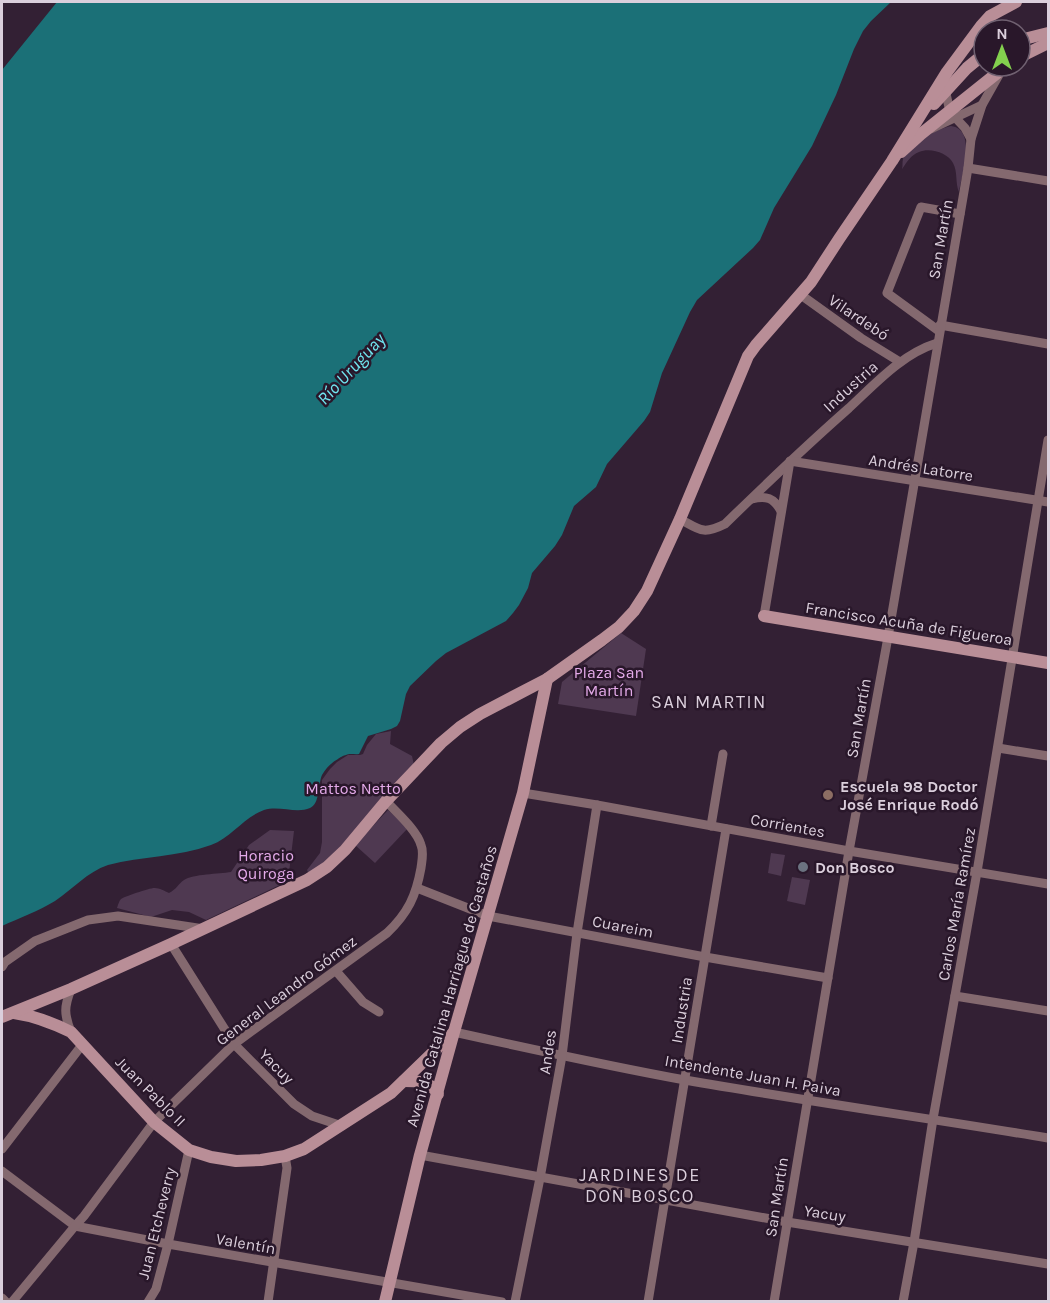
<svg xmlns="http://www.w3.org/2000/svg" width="1050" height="1303" viewBox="0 0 1050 1303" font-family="Karla,sans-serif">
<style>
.green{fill:#4f3951}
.water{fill:#1b7077}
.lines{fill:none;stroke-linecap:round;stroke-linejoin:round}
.street{stroke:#84696f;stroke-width:9}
.secondary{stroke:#b98e97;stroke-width:12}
.education-dot{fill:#8d6e63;stroke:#29172a;stroke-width:2}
.worship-dot{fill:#6b7280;stroke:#29172a;stroke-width:2}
.labels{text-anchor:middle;stroke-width:5;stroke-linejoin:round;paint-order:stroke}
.street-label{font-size:16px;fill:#dbcfdc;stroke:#29172a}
.park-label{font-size:16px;fill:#e4aae9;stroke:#29172a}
.poi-label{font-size:16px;font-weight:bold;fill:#dbcfdc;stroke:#29172a;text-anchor:start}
.water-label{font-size:18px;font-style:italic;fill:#70e6f0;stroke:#29172a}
.neighbourhood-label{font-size:18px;letter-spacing:1.5px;fill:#dbcfdc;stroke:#29172a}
</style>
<rect width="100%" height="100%" fill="#332034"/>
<!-- green -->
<g class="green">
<path d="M951,126C977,129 962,175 959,192C955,183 958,172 953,163C948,153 930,147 919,152C911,155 907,162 902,169C903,166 902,162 903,159C908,142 936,130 951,126Z"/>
<path d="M621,633L646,649L636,716L558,704L562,682Z"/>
<path d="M391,731L390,744L412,756L414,765L330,858L309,874L307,870L320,853L322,842V780L330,769L337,762L348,755H360L363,754L367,745L376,734Z"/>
<path d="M388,810L408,828L375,863L355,845Z"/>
<path d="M270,830L294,831L288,881L206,920L189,912L172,910L151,917L117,908C118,905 119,901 121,899C123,897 152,887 155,888C159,888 165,891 169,893C177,889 178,884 184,880C193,874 219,874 231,872L249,845Z"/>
<path d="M771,853L785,855L781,876L768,873Z"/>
<path d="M792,877L810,880L805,905L787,901Z"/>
</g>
<!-- water -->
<path class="water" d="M57,2H891L871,21L863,31L854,49L836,95L812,146L774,208L760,240L753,248L697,300L690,312L662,373L650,412L644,421L607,464L596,487L574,506L562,535L555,546L532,573L528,588L519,605L513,613L506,621L446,653L436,661L410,686L406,694L400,721L397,726L391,729L368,736L359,754C355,755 350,753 346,755C344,755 339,758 338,759C331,763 326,768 322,775C318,784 320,804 310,808C296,814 279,805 264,810C244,817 232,837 211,845C178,857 142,856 108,865C87,872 73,889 55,901C39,911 19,918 2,926V70Z"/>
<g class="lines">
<!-- street -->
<g class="street">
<path d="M945,89L950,112L965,128L971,139"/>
<path d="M931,129L982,105"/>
<path d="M968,168L1048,181"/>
<path d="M801,295L861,338L900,362"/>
<path d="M940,325L1048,344"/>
<path d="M939,331L887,293L921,207L960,214"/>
<path d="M752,499C766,495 774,498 781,511"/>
<path d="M680,519C700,530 703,535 725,524C766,484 807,445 849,408C876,383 902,354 937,343"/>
<path d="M764,616L790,461L1048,502"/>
<path d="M998,748L1048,756"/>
<path d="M523,793L597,805L849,851L1048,884"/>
<path d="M711,826L723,754"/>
<path d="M417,888L488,916L705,957L828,978"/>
<path d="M171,944L234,1044L294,1104L312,1116L342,1126"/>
<path d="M2,967L5,962L35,941L88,920L118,916L204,929"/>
<path d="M336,971L363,1002L379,1012"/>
<path d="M71,989C64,1007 64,1014 71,1032"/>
<path d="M955,996L1048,1011"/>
<path d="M454,1032C531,1049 608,1066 685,1080C806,1101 927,1118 1048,1138"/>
<path d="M2,1149L82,1045"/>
<path d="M420,1155L787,1222L1048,1264"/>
<path d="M2,1171L75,1226L168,1244L502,1302"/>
<path d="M2,1298L6,1302"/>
<path d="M12,1302L75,1226L84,1216L154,1122L234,1044L387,933C408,913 416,896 421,868C422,860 424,852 421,845C417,830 396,812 386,801"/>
<path d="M148,1302L156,1289L168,1244L189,1150"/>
<path d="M268,1302L287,1168L285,1156"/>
<path d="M515,1302L540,1178L562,1056L577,933L597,805"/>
<path d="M648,1302L726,829"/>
<path d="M774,1302L849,851L888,637L968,168L971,139L982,105L1000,73"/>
<path d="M903,1302L914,1242L933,1119L977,872L1048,440"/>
</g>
<!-- secondary -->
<g class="secondary">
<path d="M1020,40L1048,33"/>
<path d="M1020,57L1048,43"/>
<path d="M934,104L967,68L984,54"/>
<path d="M901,152L921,134L1006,66"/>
<path d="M764,616L1048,663"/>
<path d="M14,1013C35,1016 53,1023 71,1032L154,1122L189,1150L211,1157L236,1161L261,1160L285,1156L304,1149L391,1093L453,1033"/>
<path d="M2,1017L71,989L171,944L307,880L327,867L345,850L386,801L441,743L460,727L480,714L547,679L602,640L619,627L634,611L647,591L680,519L748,356L756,345L811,282L839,239L892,161L947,72L981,26L990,16L1016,2"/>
<path d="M404,1081C416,1081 431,1081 438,1094"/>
<path d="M385,1302L420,1155L454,1032L523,793L547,679"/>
</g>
</g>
<!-- markers -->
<circle class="education-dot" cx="828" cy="795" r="6"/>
<circle class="worship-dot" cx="803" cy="867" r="6"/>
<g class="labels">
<!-- street labels -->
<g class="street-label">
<text transform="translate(940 239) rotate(-80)" y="6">San Martín</text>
<text transform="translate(859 317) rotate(34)" y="6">Vilardebó</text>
<text transform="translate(850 386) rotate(-42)" y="6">Industria</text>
<text transform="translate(921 467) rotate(9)" y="6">Andrés Latorre</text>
<text transform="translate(909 623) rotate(9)" y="6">Francisco Acuña de Figueroa</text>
<text transform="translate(858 718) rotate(-80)" y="6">San Martín</text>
<text transform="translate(788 825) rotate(10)" y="6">Corrientes</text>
<text transform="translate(956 904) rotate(-80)" y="6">Carlos María Ramírez</text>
<text transform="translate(623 926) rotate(11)" y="6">Cuareim</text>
<text transform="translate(451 986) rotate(-74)" y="6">Avenida Catalina Harriague de Castaños</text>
<text transform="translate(286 990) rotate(-37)" y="6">General Leandro Gómez</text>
<text transform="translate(681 1010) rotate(-81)" y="6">Industria</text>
<text transform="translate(547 1052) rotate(-82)" y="6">Andes</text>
<text transform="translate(277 1066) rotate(45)" y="6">Yacuy</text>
<text transform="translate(753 1075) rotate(10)" y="6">Intendente Juan H. Paiva</text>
<text transform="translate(151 1091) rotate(45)" y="6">Juan Pablo II</text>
<text transform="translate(776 1197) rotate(-81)" y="6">San Martín</text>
<text transform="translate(825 1213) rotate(9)" y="6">Yacuy</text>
<text transform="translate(156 1223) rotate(-76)" y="6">Juan Etcheverry</text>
<text transform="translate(246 1243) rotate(10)" y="6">Valentín</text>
</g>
<!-- park labels -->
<g class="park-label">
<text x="609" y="678">Plaza San<tspan x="609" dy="18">Martín</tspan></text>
<text x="353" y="794">Mattos Netto</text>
<text x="266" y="861">Horacio<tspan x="266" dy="18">Quiroga</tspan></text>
</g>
<!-- poi labels -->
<g class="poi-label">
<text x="840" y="792">Escuela 98 Doctor<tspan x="840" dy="18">José Enrique Rodó</tspan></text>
<text x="815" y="873">Don Bosco</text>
</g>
<!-- water labels -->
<g class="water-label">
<text transform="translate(351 369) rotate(-47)" y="6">Río Uruguay</text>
</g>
<!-- neighbourhood labels -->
<g class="neighbourhood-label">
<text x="709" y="708">SAN MARTIN</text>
<text x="640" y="1181">JARDINES DE<tspan x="640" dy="21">DON BOSCO</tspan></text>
</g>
</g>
<!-- border -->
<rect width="1050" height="1303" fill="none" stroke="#dbcfdc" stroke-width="6"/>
<!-- north arrow -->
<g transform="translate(1002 48)"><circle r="28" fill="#29172a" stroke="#706171" stroke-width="1.5"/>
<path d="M0-4.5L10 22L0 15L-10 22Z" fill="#83d04e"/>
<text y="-9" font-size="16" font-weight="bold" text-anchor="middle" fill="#dbcfdc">N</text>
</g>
</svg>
